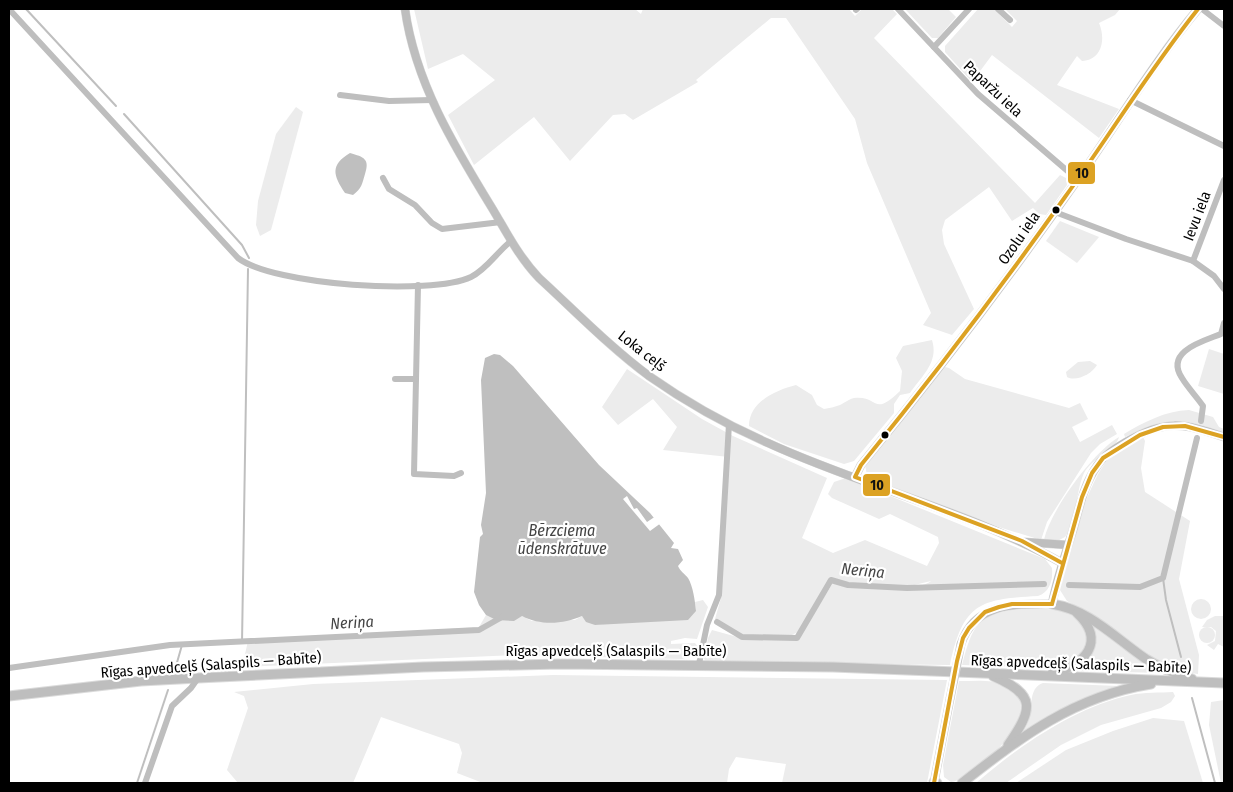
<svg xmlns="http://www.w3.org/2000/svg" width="1233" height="792" viewBox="0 0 1233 792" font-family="'Fira Sans Condensed',sans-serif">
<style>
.green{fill:#ececec}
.water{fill:#bfbfbf}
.pier{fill:#fff}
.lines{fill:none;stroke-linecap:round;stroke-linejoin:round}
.stream{stroke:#bfbfbf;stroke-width:2}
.canal{stroke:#bfbfbf;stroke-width:6}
.major-casing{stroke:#dbdbdb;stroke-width:9}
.highway-casing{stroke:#dbdbdb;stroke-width:11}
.minor{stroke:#bebebe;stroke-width:6}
.major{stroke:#bebebe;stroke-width:8}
.highway{stroke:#bebebe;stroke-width:9}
.major-bridge-casing{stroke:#dbdbdb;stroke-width:9;stroke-linecap:butt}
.major-bridge{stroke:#bebebe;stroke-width:8}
.bus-1-casing{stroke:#fff;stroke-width:8}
.bus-1{stroke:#dca223;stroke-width:4}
.bus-dot{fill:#000;stroke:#fff;stroke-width:2}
.labels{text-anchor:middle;stroke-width:4.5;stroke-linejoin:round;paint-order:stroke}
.street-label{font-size:15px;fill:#000;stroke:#fff}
.water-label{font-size:16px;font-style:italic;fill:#444;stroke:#fff}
.line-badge{stroke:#fff;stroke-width:2}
.pale-badge-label{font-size:14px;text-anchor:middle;font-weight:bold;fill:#111}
</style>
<rect width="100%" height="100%" fill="#fff"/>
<!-- green -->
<g class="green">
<path d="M414,9H635L641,14L643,9H849L855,16L862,9H892L897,14L874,38L1035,203L1060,175L1066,178L1067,185L1046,215L1039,214L1033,208L1012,221L989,187L945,220L942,230L944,244L974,309L952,335L923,325L931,313L867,163L855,119L786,18H771L696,80L698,82L633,120L625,114L613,115L570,161L534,117L474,165L448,115L495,80L463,54L428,69Z"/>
<path d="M905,9H948L956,17L938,38H932Z"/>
<path d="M978,9H994L1012,27L1017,21L1005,9H1120L1115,15L1099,23C1106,39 1102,60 1082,61L1077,56L1057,85L1119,109L1099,138L992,55L972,82L945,52V46Z"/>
<path d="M296,107L303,112L271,230L260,236L256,225L258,201L276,134Z"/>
<path d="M1060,221L1099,237L1077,263L1046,241Z"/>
<path d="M932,340C939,362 922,376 910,393L900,395L894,404V413L854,461L844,464L784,444L749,426C749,402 776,390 796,385L812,395L817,405L824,409C829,408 835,407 840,405C844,403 849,399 854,398C879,395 872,418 900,391L902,371L896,358L903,346Z"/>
<path d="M1209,349L1224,354V394L1198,386Z"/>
<path d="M1090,361L1097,365C1092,374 1076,382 1067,377L1066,372L1078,362Z"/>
<path d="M945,367L949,368L965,379L1069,408L1080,403L1088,419L1072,427L1080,442L1112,425L1117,434L1100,444L1091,453L1047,522L1041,540L979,521L873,480L867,475L865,465Z"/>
<path d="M627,369L702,419L733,436L827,478L802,538L833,553L865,540L927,566L939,543L938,537L890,514L879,519L832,498L828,494L834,482L846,478L1045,559L1052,568C1053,580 1050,592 1038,596C979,599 963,604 950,665L707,662L704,659L708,638L712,630L741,638L798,639L833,583C851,587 919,593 931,581L906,587L849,584L831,580L798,632L790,636L740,635L715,619L721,598L729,457L663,450L677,427L653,399L618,425L602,407Z"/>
<path d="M1189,410L1213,417L1219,427L1224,429V433C1180,417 1168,417 1125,437L1124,434C1144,422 1165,411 1189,410Z"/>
<path d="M1119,437C1117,448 1091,459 1084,473C1075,493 1078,519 1065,537L1057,541L1044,540C1050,511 1093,452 1119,437Z"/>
<path d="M1143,437L1145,441L1141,468L1145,492L1190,521L1179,579L1199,655L1198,674L1182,672L1155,660L1096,617L1067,601L1060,590C1063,564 1090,477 1108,460C1118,450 1131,444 1143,437Z"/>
<circle cx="1201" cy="609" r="10"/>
<path d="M703,600L708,607L697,639L685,638L671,641V644L695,643L698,647L696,655L682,659L513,655L242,667L248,641L479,627L486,615L496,620L522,616L532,621L575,620L582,616L595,625L603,624L696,611L695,602Z"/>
<path d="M1031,608L1061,610L1079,619L1087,635L1085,650L1080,657L1057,668L962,665C973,620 982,610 1031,608Z"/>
<path d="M1215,616H1224V647L1218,644L1214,650L1207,645L1215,641L1216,631L1211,627H1202L1207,620Z"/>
<path d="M1095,625L1164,673L1076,671C1083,664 1090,658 1092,648C1094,641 1091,631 1095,625Z"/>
<circle cx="1207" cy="635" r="8"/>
<path d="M553,675L947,680L927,783H782L786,764L736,757L729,769L727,783H483L457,773L462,753L459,744L381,717L353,783H238L227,770L248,708L244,696L234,692L313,684Z"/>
<path d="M959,681C974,681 992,679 1006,685C1054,707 973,781 951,782L944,777L943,765Z"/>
<path d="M1043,683L1118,686L1070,705L1023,733C1024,729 1028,724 1029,719C1033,707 1028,688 1043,683Z"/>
<path d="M1173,692L1175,696L1171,702L1161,708L1101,725L1061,745L1006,783H976C1019,746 1075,707 1131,695C1144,692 1160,693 1173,692Z"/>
<path d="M1224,700V783H1221L1209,725L1211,702Z"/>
<path d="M1153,718L1184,721L1203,783H1016L1066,750L1113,731Z"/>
</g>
<!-- water -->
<g class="water">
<path d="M350,153C364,157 370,159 365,174C362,184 362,188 353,195L345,193C333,175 330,165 350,153Z"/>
<path d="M494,354L500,355L513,366L599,465L650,513L674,543L671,548L678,549L683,560L678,566C680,571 685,574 688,578C693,586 695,601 696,611L688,620L595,625L586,622L582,616C564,624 541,626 522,616L514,621L496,620L486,615L479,605L474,592L480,537L483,534L481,525L486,493L481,380L485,358Z"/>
</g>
<!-- pier -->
<path class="pier" d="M627,496L634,509L637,508L647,522L656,516L661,523L650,531L623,499Z"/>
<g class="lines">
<!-- stream -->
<g class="stream">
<path d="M26,9L116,106"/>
<path d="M124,114L242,245L249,258"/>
<path d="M1163,578L1166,600L1181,657"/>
<path d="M242,643L248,269"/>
<path d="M176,666L182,645"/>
<path d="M1192,698L1215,783"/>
<path d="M137,783L168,690"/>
</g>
<!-- canal -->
<g class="canal">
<path d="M1201,421L1203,406C1197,397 1188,388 1182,378C1164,351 1204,341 1221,334L1224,323"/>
<path d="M1069,585L1140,587L1163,578L1197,438"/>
<path d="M717,622L742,637L797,638L831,580L848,585L907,588L1044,584"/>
<path d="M9,668L170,645L479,630L502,617"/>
</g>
<!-- major casing -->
<g class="major-casing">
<g id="major">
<path d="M405,9C415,82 454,146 492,208C507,233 519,257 539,278C575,311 610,347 649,376C686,402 727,425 768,443C864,487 969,511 1062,563"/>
<path d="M855,477L861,465C936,374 1008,279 1076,182C1117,124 1153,63 1198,9"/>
<path d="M1025,542L1068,545"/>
<path d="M961,644C975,602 1016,604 1052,604C1057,579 1065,555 1073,530C1079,509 1084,484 1097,466C1104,455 1116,448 1126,442C1165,419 1183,423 1224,437"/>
<path d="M934,783L950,699"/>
</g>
</g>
<!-- highway casing -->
<g class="highway-casing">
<g id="highway">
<path d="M1052,604C1090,610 1115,638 1146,659C1160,668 1176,674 1192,679"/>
<path d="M1052,673C1085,666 1107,641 1077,613"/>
<path d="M993,676C1037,695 1033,709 1008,745"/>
<path d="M9,696L141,681L198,678L423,667L560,664L833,667L1224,683"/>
<path d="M934,782L937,783"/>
<path d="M962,783C1021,737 1074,696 1151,684"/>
</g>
</g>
<!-- minor -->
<g class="minor">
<path d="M9,9L238,258C273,285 431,296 471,277C487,269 497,252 511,241"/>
<path d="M898,9L978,94L1078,180"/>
<path d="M998,9L1010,20"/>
<path d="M1202,9L1224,26"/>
<path d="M856,10L857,9"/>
<path d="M934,47L969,9"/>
<path d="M340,95L389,101L432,100"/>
<path d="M1130,100L1224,146"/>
<path d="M383,178L389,189L415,205L432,223L442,229L501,222"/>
<path d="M1055,212L1126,239L1193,261L1214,276L1224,289"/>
<path d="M1193,261L1224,180"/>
<path d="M418,285L414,474L454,476L461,473"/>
<path d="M395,379H416"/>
<path d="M699,664L707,625L719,595L729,424"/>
<path d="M145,783L172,706L191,688L198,678"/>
</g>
<!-- major -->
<use href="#major" class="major"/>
<!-- highway -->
<use href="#highway" class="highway"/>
<!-- major-bridge casing -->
<g class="major-bridge-casing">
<path id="major-bridge" d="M950,699L961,644"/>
</g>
<!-- major-bridge -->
<use href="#major-bridge" class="major-bridge"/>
<!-- bus-1 casing -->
<g class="bus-1-casing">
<g id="bus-1">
<path d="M1062,563L1022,541L855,477L861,465C932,378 1000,289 1065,197C1110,135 1150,69 1198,9"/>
<path d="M1052,604L1082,497L1092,473L1103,458L1140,435L1163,427L1185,426L1224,437"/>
<path d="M934,783L957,661L963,638L969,628L985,612L999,607L1012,604H1052"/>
</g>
</g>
<!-- bus-1 -->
<use href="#bus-1" class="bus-1"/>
</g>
<!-- markers -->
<g class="bus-dot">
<circle cx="1056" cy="210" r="4.5"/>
<circle cx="885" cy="435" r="4.5"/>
</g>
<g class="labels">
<!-- street labels -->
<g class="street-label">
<text transform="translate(993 89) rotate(43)" y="5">Paparžu iela</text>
<text transform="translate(1197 216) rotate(-69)" y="5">Ievu iela</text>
<text transform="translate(1019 238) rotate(-55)" y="5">Ozolu iela</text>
<text transform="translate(642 351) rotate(38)" y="5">Loka ceļš</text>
<text x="616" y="656">Rīgas apvedceļš (Salaspils — Babīte)</text>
<text transform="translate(1081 664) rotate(2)" y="5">Rīgas apvedceļš (Salaspils — Babīte)</text>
<text transform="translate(211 665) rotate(-4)" y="5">Rīgas apvedceļš (Salaspils — Babīte)</text>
</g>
<!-- water labels -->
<g class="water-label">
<text x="562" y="536">Bērzciema<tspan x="562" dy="18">ūdenskrātuve</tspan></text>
<text transform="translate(863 570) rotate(6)" y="6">Neriņa</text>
<text transform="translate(352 622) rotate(-3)" y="6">Neriņa</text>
</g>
</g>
<g class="line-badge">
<rect x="1067" y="161" width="29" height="24" rx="5" fill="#dca223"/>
<rect x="862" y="473" width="29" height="24" rx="5" fill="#dca223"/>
</g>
<g class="pale-badge-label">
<text x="1082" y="178">10</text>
<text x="877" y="490">10</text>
</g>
<!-- border -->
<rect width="1233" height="792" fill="none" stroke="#000000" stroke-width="20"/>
</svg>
